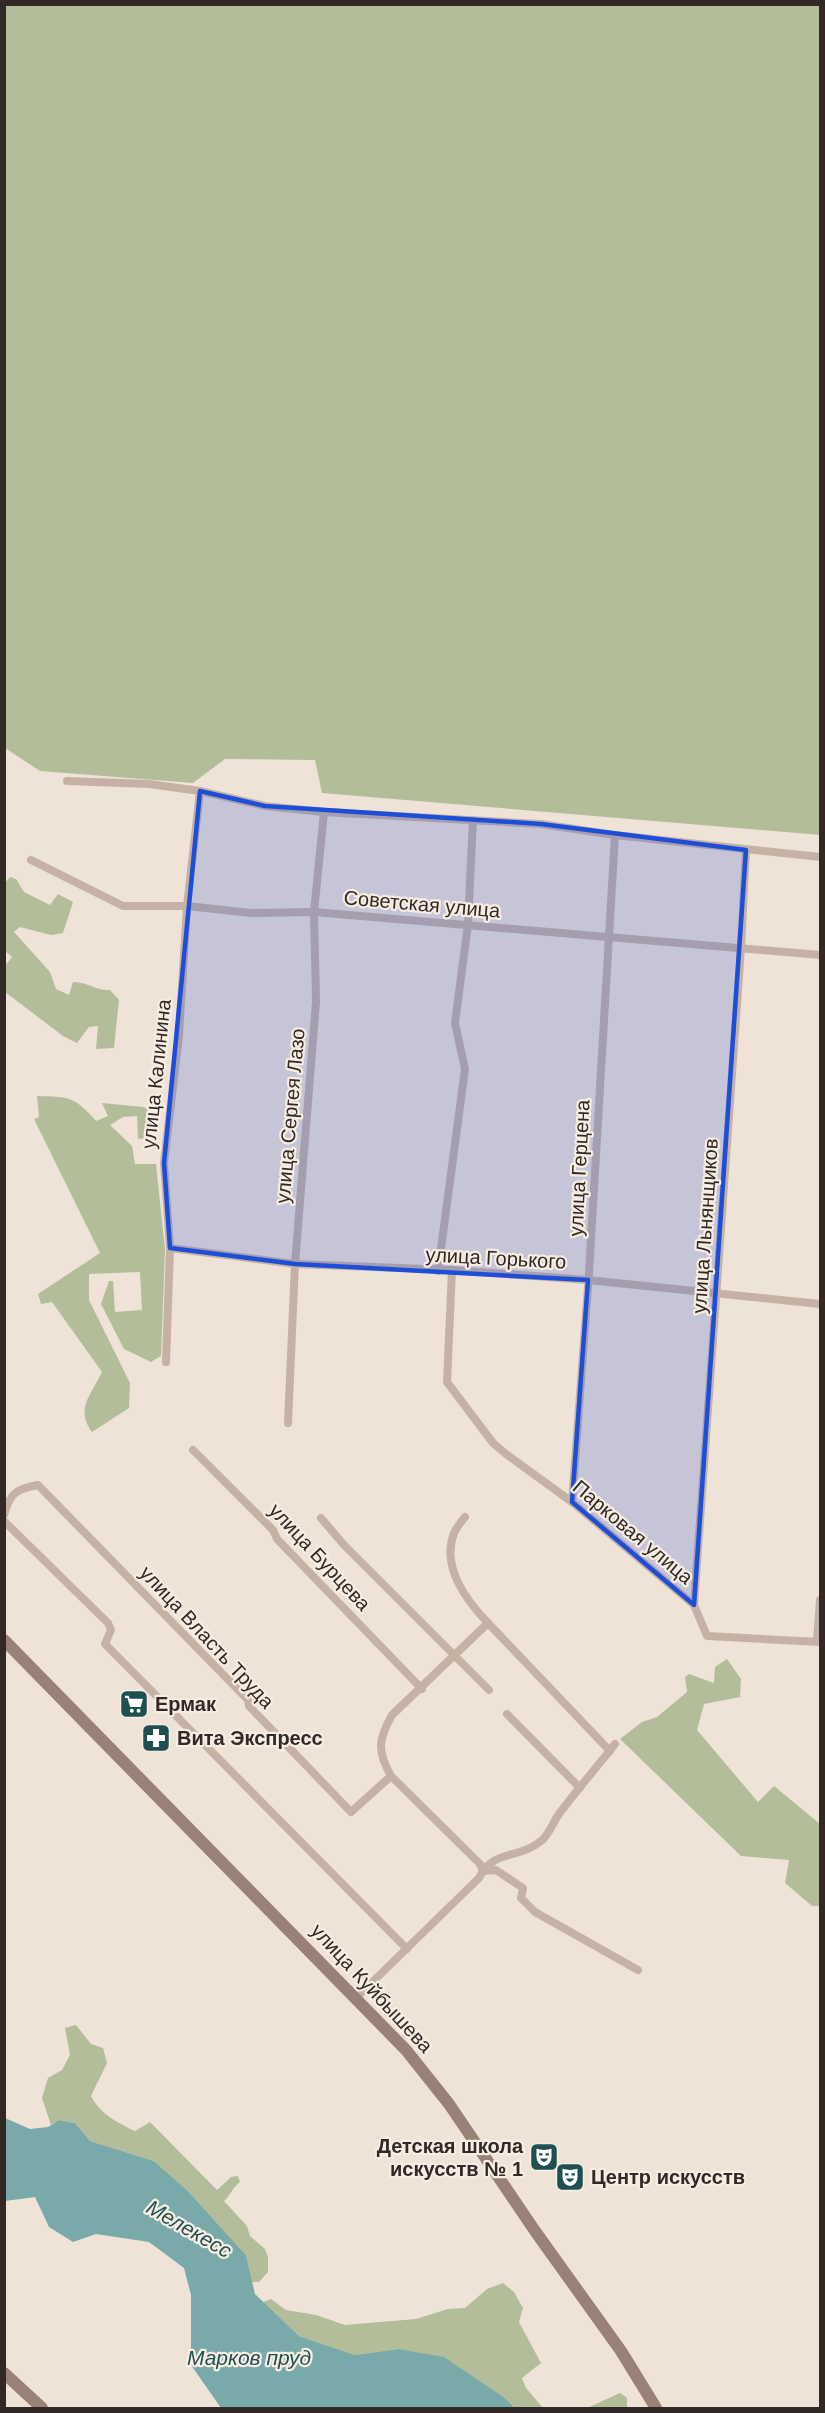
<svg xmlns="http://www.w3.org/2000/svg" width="825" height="2413" viewBox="0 0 825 2413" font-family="Arial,sans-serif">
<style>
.green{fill:#b3bd99}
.water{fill:#79aaa9}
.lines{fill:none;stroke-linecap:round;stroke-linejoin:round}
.minor{stroke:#c6b2a5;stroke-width:8}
.secondary{stroke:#998177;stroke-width:12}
.marked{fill:#1d4ed8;fill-opacity:0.2;stroke:#1d4ed8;stroke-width:4.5;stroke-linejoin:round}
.labels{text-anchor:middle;stroke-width:4.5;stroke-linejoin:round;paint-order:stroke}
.street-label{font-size:20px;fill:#322926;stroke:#f7ede3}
.poi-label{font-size:20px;font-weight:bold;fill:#322926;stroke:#f7ede3;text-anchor:start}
.water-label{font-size:21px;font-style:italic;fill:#1e5051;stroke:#f7ede3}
</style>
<rect width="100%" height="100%" fill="#efe3d8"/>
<!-- green -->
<g class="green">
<path d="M4,5H820V835L322,793L315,760L225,759L193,783L40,771L5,748Z"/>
<path d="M10,877L16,879L24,892L50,905L58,894L73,902L63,933L51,935L20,927L14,932L50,972L56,989L69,995L73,982C88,982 96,991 110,990L119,1000L114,1048L96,1049L98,1026L89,1027L77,1043L63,1036L5,992V966L12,957L4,950L5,883Z"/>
<path d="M37,1096C69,1097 74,1096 96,1121L108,1116L102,1103L143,1107L157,1113L158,1121L154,1126L153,1138L138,1139L137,1116L123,1117L110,1125L132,1146L135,1164H156L165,1250L161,1356L151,1362L124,1349L101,1304L109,1281H113L115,1312L142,1310L140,1272L89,1274V1300L130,1383L129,1408L92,1432C75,1409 91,1395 102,1372L52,1302L41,1304L38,1294L100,1253L34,1119L39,1117Z"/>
<path d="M727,1659L741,1679L740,1697L704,1704L697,1730L758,1802L774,1786L820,1824V1906H812L785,1883L789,1860L741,1856L620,1739L642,1722L657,1717L687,1692L685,1677L689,1674L714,1683L715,1667Z"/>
<path d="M76,2025L91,2044L103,2048L107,2063L91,2096C99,2113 118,2123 135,2131L150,2122L217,2190L231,2177L238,2176L240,2182C232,2188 231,2195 224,2201L247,2226L250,2236L265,2249L268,2257V2272L259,2282H252L246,2255L187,2190L154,2161L90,2141L75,2123L59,2120L51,2125L42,2098L48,2078L62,2070L70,2055L65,2028Z"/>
<path d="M503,2283L514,2292L523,2308L519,2322L541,2363L522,2378L526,2388L543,2408H515L506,2399L398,2349L355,2355L299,2336L263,2302L271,2299L286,2310L316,2315L345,2325L416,2319L448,2309L465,2308L487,2289Z"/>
<path d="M620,2393L627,2398V2408H587Z"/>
</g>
<!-- water -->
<path class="water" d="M5,2118L30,2129L48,2127L59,2120L75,2123L90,2141L154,2161L187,2190L246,2255L255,2294L299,2336L355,2355L398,2349L444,2357L506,2399L515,2408H221L191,2365V2295L184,2268L149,2242L96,2234L73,2242L49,2227L35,2197L5,2201Z"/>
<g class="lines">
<!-- minor -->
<g class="minor">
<path d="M67,781L149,784L200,791L265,806L324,812L541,824L615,835L820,857"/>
<path d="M31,860L123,906H187L251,913L314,912L820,955"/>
<path d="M170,1248L295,1264L452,1270L588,1280L820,1304"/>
<path d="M452,1270L447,1382L493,1443L506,1454L572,1502L694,1605L707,1636L820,1642"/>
<path d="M438,1271L465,1069L455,1023L468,924L473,820"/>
<path d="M166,1362L170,1248L164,1163L179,1035L187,906L200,791"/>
<path d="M288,1423L295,1264L316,1002L314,912L324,812"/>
<path d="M193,1450L273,1530L277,1539L422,1689"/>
<path d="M572,1502L589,1273L615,835"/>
<path d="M4,1515C10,1493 16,1489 38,1485L248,1700L249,1706L351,1812L391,1776L480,1864L483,1871L496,1870L523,1888L521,1898L535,1912L638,1970"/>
<path d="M465,1517C461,1522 456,1528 454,1533C441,1567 466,1600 488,1623"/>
<path d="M321,1518L344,1545L489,1690"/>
<path d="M4,1521L108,1623L111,1630L105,1644L407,1949"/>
<path d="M694,1605L741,948L746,850"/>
<path d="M817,1641L820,1600"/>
<path d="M507,1714L580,1788"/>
<path d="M391,1776C377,1751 378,1740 392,1715L488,1623L610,1751"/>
<path d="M356,1998L479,1878C493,1849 520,1859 541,1841C549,1835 553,1822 559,1814C577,1790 596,1768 615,1744"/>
</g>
<!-- secondary -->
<g class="secondary">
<path d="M4,1640L406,2050L449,2104L535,2231L621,2351L656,2408"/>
<path d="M4,2373L42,2408"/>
</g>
</g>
<!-- marked area -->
<path class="marked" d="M200,791L265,806L541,824L746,850L694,1605L572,1502L588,1280L295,1264L170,1248L164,1163Z"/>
<!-- icons -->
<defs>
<g id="supermarket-square" transform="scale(1.5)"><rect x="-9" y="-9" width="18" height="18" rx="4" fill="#1e5051" stroke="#f7ede3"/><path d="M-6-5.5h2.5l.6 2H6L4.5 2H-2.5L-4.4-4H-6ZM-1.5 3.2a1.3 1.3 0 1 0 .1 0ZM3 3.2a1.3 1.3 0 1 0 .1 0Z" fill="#fff"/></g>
<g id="pharmacy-square" transform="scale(1.5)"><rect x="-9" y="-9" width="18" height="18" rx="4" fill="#1e5051" stroke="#f7ede3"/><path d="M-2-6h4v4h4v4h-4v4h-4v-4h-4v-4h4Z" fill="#fff"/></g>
<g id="theatre-square" transform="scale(1.5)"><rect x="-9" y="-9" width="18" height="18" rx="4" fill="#1e5051" stroke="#f7ede3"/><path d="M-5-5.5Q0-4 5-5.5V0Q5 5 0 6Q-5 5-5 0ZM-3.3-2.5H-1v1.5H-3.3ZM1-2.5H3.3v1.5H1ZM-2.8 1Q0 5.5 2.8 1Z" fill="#fff"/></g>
</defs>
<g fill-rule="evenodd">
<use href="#supermarket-square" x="134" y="1704"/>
<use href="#pharmacy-square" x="156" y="1738"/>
<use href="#theatre-square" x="544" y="2157"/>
<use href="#theatre-square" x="570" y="2177"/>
</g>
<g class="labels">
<!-- street labels -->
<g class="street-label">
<text transform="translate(422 904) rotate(5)" y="7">Советская улица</text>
<text transform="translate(156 1074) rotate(-84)" y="7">улица Калинина</text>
<text transform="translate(290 1116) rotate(-85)" y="7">улица Сергея Лазо</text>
<text transform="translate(579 1168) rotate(-87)" y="7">улица Герцена</text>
<text transform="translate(705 1226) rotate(-86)" y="7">улица Льнянщиков</text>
<text transform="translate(496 1258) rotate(3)" y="7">улица Горького</text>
<text transform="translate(633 1532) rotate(40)" y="7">Парковая улица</text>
<text transform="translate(320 1557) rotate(47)" y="7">улица Бурцева</text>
<text transform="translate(207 1637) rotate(47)" y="7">улица Власть Труда</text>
<text transform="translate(372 1988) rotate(47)" y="7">улица Куйбышева</text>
</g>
<!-- poi labels -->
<g class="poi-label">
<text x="155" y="1711">Ермак</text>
<text x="177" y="1745">Вита Экспресс</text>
<text x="523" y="2153" text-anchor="end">Детская школа<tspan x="523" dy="23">искусств № 1</tspan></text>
<text x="591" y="2184">Центр искусств</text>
</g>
<!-- water labels -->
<g class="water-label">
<text transform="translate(189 2229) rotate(30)" y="7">Мелекесс</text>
<text x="249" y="2365">Марков пруд</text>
</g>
</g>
<!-- border -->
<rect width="825" height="2413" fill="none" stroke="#322926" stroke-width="12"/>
</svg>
